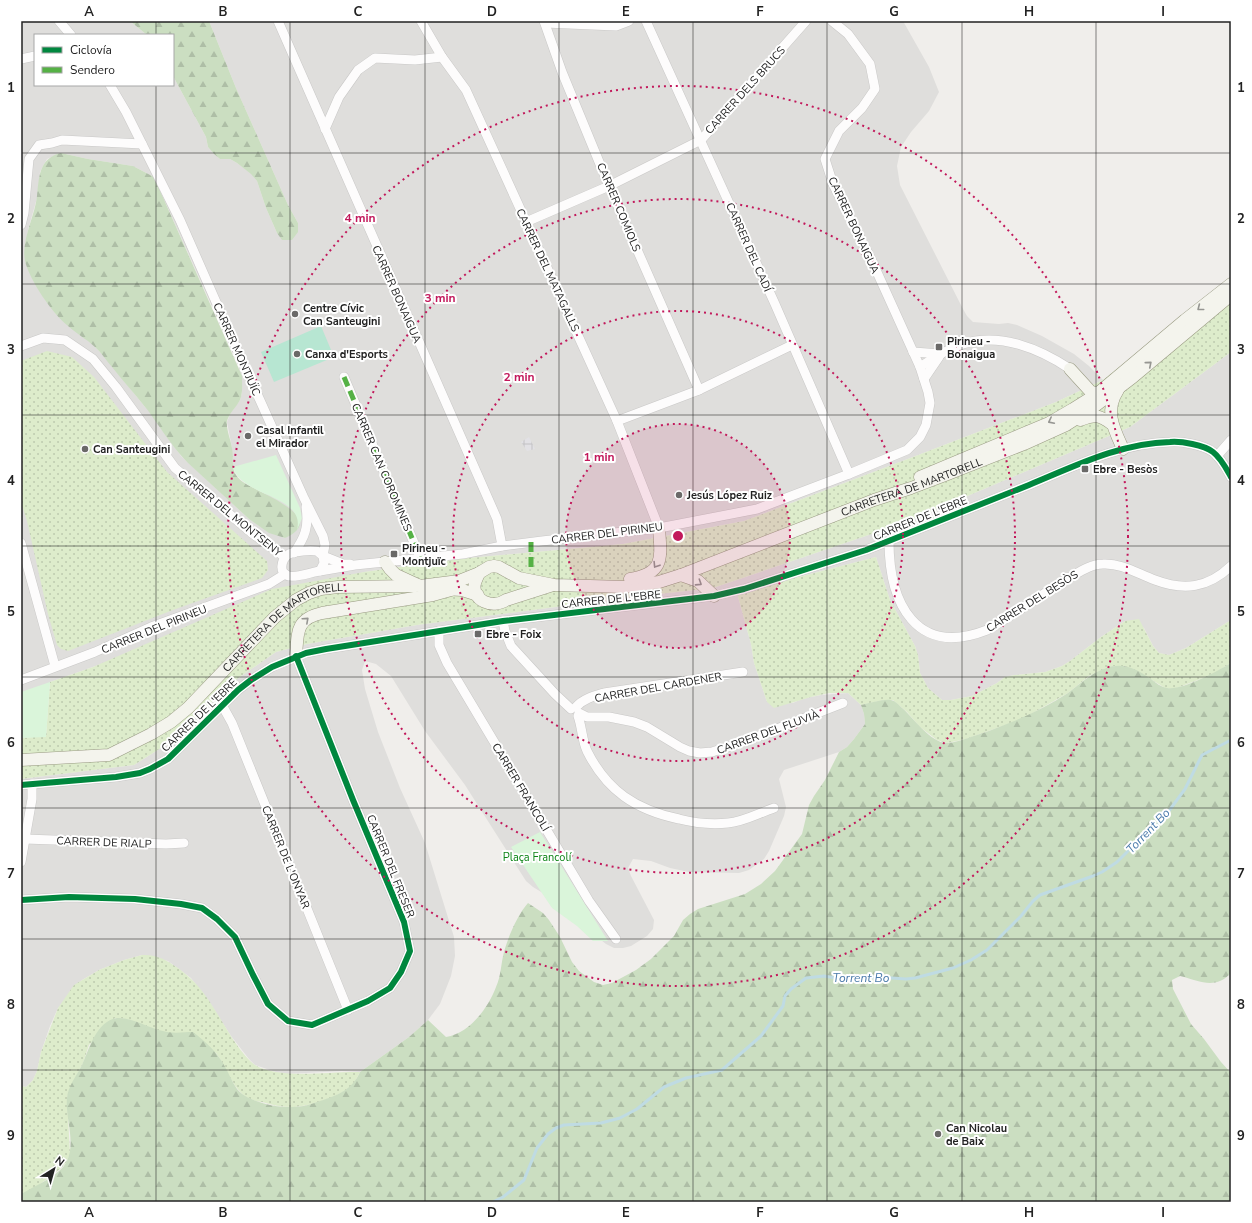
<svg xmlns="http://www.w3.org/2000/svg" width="1252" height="1223" viewBox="0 0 1252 1223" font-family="'Nunito Sans',sans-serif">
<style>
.residential{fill:#dfdedc;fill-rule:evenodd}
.grass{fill:url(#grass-dots)}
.forest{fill:url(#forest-firs)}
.park{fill:#daf5da}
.pitch{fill:#b7e6d2}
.plaza{fill:url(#plaza-grid)}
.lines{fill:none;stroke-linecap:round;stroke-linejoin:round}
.stream{stroke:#bfdbe3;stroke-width:3}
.street-casing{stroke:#c9c8c7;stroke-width:10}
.secondary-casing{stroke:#999a82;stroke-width:13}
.street{stroke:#fdfcfc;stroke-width:9}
.secondary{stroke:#f4f4ed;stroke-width:12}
.quiet{stroke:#55b145;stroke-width:5;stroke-dasharray:10 5;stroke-linecap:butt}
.cycleway-casing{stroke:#fff;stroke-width:8}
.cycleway{stroke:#00873e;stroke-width:6}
.oneway{stroke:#969692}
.grid{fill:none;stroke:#222;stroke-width:1;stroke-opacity:0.55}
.ring{fill:none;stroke:#c2185b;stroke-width:2;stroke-dasharray:2 4}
.poi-dot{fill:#6a6968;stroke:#fff;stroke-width:1.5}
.labels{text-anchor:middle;stroke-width:4;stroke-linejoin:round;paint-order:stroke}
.street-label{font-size:11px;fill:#222;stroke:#fff}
.poi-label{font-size:11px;font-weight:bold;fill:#222;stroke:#fff;text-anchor:start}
.park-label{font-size:11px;fill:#0c8416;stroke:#fff}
.water-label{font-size:12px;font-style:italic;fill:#4a7aab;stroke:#fff}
.centre{fill:#c2185b;stroke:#fff;stroke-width:2}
.ring-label{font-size:12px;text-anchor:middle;font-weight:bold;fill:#c2185b;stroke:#fff;stroke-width:4;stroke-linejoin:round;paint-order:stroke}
.neatline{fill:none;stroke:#222;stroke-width:1.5}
.grid-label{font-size:13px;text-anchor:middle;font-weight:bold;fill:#222}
</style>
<defs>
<pattern id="grass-dots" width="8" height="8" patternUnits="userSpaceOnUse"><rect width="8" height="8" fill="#ddeccb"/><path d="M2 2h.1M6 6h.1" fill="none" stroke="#bdcaae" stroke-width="1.8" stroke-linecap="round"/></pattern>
<pattern id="forest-firs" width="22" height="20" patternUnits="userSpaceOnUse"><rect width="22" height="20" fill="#cbdec1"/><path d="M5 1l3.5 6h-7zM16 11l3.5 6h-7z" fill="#aebea6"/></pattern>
<pattern id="plaza-grid" width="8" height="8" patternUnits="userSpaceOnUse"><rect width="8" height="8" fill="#e2e1e5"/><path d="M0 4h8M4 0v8" fill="none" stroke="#c2c1c4"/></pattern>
</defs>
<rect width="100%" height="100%" fill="#f0eeeb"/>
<!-- residential -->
<g class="residential">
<path d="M21,21H130L147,35H35V85H173V76L206,137L208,147L214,154L220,159H230L237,163L252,174L257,181L266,208L277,233L298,223L288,205L236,88L209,21H903L929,67L939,92L929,111L911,132L901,147L897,166L900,185L963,309L967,316L973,322L999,324L1008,323L1017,325L1042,336L1074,354L1089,366L1103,380L1056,402L913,457L744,521L623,544L458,559L364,572L50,682L21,738ZM61,153L88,159L133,166L154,177L239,367L242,393L240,400L230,414L227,422L232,448L233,467L299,522L285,538L269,532L249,519L181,456L155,420L151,412L145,407L104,356L93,345L56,314L45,299L34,282L25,261V253L28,230L37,198L40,172L43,166L47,159Z"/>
<path d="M1231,352V620L1186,648L1169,655L1159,653L1153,646L1144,628L1125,621L1101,637L1070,661L1062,666L1045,672L1015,675L1005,677L997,683L972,696L951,700H942L928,688L920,673L918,655L915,646L890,600L876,557L737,593L751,644L754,663L767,702L793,703L802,699L821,695L848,693L861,705L864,714L865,724L854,739L847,747L839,752L784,770L779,779L786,807L784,816L769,851L764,859L749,870L739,873L689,872L670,868L651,861L633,859L628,868L631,876L654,920L653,929L647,936L631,946L623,948H614L606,944L591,932L556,901L533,887L526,881L465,785L425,731L391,676L376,664L365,661L362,670L365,689L378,732L400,788L425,843L454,937L455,956L451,976L440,1004L428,1020L409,1037L360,1072L342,1071L287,1074L276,1072L255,1065L249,1059L231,1036L210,1003L191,978L168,961L142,955L124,960L99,970L82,980L58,1008L50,1026L41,1052L37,1071L33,1080L26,1087L21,1086V779L134,765L172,741L231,683L276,652L307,644L417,625L632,597L713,588L904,523L1130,427Z"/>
</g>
<!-- grass -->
<g class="grass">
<path d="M1231,278V352L1130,427L904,523L713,588L632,597L417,625L307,644L276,652L231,683L172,741L134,765L21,779V738L46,736L50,682L93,667L272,589L364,572L458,559L623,544L744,521L913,457L1056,402L1103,380Z"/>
<path d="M47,351L72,357L94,377L167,472L267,561L268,570L262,578L173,610L68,651L61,649L57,645L48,614L27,521L21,502V361Z"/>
<path d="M876,557L890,600L915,646L918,655L920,673L928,688L942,700H951L972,696L997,683L1005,677L1015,675L1045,672L1062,666L1070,661L1101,637L1125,621L1139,619L1153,646L1159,653L1169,655L1186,648L1231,620V663L1211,675L1174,689L1165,688L1141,673L1124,666H1115L1106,668L1089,676L1068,693L1022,719L966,739L947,743L937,740L920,727L907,712L893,700H884L861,705L848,693H829L811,697L774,708L767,702L754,663L751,644L737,593Z"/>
<path d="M142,955C156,954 167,960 178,968C182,971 186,974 190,978C209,995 222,1024 237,1045C242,1052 248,1060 255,1065C279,1080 331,1071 360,1072C357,1077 355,1083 350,1087C339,1097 307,1107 292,1107C282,1107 272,1105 262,1102C256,1101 250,1100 245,1096C232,1087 226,1066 216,1053L136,1022L126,1019L115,1018L89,1045L83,1063L70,1088L67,1098L70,1154L66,1163L60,1169L35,1188L21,1194V1086L26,1087L33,1080L37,1071L41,1052L58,1008L74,985L99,970L124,960Z"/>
</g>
<!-- forest -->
<g class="forest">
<path d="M130,21H209L236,88L288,205L298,223V232L292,240H282L277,233L266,208L257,181L251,174L237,163L230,159H220L214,154L208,147L206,137L173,76V35H147Z"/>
<path d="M61,153L88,159L133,166L154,177L242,376C242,384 243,393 240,400C236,408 229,413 227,421C226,430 231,440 232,448C234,456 231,468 236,475C239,480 246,484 250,486C265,495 328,519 285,538L269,533L249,519L188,463C176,451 166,436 156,422C152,417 150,412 145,407C134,393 123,381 112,367C107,362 104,356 99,351C90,341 78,335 68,326C52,313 30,281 25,261C21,240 35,216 37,196C39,177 39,158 61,153Z"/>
<path d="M1231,663V973C1215,990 1200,981 1180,976L1172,980L1173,989L1191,1024L1204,1039L1221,1062L1231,1073V1202H21V1194C33,1187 61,1175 67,1161C76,1141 65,1118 67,1098C68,1086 77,1075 82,1065C89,1050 96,1021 117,1018C133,1017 148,1028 163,1031C172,1034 184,1032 193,1032C205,1041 217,1052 224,1065C229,1073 232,1082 237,1089C247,1102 278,1108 293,1107C302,1107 312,1104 320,1101C338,1095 352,1090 360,1072L409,1037L428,1020L446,1037C470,1033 488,1008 496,987C501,976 501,963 504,952C508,937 518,914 528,903L543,913L549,920L560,937L572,962L579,971L594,982L603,985L612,983L636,970L651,959L674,936L683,920L690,914L698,909L745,894L761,884L775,871L802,834L809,805L814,796L825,780L839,752L847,747L854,739L865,724L864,714L861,705C871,703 882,699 891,700C895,701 898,704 901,707C913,717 931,744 948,743C959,742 970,737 980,734C1011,723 1041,711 1068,693C1080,684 1091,673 1106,668C1123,662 1137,669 1151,679C1156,683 1161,687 1167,688C1181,691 1218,671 1231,663Z"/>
</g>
<!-- park -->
<g class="park">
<path d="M276,455L300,508L302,518L297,530C306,495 241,497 233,467Z"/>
<path d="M50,682L46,737L21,738V692Z"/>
<path d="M540,832L608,941H593L577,926L552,908L511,847Z"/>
</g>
<!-- pitch -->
<path class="pitch" d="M321,326L334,357L274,382L261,352Z"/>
<!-- plaza -->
<path class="plaza" d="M529,437L535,449L527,451L521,442Z"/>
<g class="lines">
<!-- stream -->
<path class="stream" d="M493,1202L503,1197L524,1180L537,1148L548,1134L556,1128L564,1125L601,1123L620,1118L637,1109L664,1087L686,1078L722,1070L761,1036L783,1006L785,996L791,989L806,978L824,976L842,979L878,977L906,979L915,978L953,968L971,960L987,950L1021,916L1033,901L1040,895L1093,876L1102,872L1117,862L1136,843L1157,826L1163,819L1185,789L1202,755L1231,740"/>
<!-- street casing -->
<g class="street-casing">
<g id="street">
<path d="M59,21L71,35"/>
<path d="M278,21L497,519L502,546"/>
<path d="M421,21L442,57L466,90L617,421L659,528"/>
<path d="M544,21L562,72L609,186L699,390"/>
<path d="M646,21L775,304L849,474"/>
<path d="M545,23L616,26L629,21"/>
<path d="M21,59L35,56"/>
<path d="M110,85L126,112L180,220L231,336L304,498L323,536L325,545L323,556L324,563L320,571C312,572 296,578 289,576C278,574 281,559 289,554C296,551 310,550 317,551L323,556L343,564H350"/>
<path d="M325,129L339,97L358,70L375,58L415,60L442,57"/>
<path d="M526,222L609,186L701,140L806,21"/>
<path d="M21,225L24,213L29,159L39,145L52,143L62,140L142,144"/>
<path d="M21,346L43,338L65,340L93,359L116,387L175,468L253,534L285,557"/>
<path d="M913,352L941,354"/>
<path d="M920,367C933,358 947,349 963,344C1000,332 1040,349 1070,369"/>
<path d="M344,377L420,557"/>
<path d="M924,379L939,357"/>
<path d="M617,421L699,390L792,345"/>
<path d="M1217,456L1231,440"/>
<path d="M889,541C889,603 916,658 987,630C1014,615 1040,595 1067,579C1078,573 1090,564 1103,564C1122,563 1138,574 1155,580C1184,591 1208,588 1231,566"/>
<path d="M21,543L55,666"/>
<path d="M294,553C305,537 309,527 306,507"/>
<path d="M320,571L355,565L463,554L502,546L542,541L659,528L757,509L849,474L907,450L920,437L926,425L930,403L928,392L920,367L872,261L833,184L825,159L839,131L862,108L875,89L870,64L848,34L832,21"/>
<path d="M503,621L505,631L511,646L555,694L571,709"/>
<path d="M439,631V645L447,663L589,901L616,939"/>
<path d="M21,680L95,652L151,627L269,584L285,574"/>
<path d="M222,705L232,723L348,1010"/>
<path d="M576,707C583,699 594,696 604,693L743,672"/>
<path d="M579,713L587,717H609L634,722L647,727L680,747L689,751L700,753L712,752L746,741L843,703"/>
<path d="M578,716C582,727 582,740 587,751C607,791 636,810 679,819C695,823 711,825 728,823C743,822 759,813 774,808"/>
<path d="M21,785L116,777L140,773L150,769L168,759L238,690L251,680L272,667L306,653L326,649L503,621L714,596L744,589L866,550C920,529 974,507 1029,485C1073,467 1120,443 1170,442C1181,441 1204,445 1213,452C1221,458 1226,468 1231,477"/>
<path d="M25,839L166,844L184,843"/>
<path d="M21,862L32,799V784"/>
<path d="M21,900L69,897L135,899L181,904L202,908L217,919L235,937L253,975L268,1004L288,1021L312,1025L368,1001L390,988L401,972L410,951L404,922L353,800L296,656"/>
</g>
</g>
<!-- secondary casing -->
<g class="secondary-casing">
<g id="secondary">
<path d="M1070,369L1091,392L1102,394"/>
<path d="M1118,390C1104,411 1114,429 1123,449"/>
<path d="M1080,420C1095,415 1098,414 1112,424"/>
<path d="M920,477L1049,423L1073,409L1097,394L1185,320L1231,284"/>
<path id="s1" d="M385,562L390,569L396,575L420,586L459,581L479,573L489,567L494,566L499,567L519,578L554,585L625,587L659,582L681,575L874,500L911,488L948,474L1024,444L1066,425L1091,409L1133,377L1231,295"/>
<path d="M479,573C478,576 476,580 475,583C471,601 493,609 506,600L553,585"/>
<path d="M681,575L698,581L714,596"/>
<path d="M630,579C665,573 661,558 659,528"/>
<path d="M444,589L462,590L478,595"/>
<path d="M296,656C298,633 295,619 322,613L433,595L451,590"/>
<path id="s2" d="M21,760L109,755L151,734L171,722L188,708L275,617L296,600L309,593L321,589L338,587L416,586"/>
</g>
</g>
<!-- street -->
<use href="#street" class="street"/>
<!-- secondary -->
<use href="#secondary" class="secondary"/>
<!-- quiet -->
<g class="quiet">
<path d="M344,377L420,557"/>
<path d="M531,542V572"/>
</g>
<!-- cycleway casing -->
<g class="cycleway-casing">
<g id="cycleway">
<path d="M21,785L116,777L140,773L150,769L168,759L238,690L251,680L272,667L306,653L326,649L503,621L714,596L744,589L866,550C920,529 974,507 1029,485C1073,467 1120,443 1170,442C1181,441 1204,445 1213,452C1221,458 1226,468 1231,477"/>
<path d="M21,900L69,897L135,899L181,904L202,908L217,919L235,937L253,975L268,1004L288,1021L312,1025L368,1001L390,988L401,972L410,951L404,922L353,800L296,656"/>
</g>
</g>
<!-- cycleway -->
<use href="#cycleway" class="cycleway"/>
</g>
<!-- one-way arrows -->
<defs><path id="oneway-chevron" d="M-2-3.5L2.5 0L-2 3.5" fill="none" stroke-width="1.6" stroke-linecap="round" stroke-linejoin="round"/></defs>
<g class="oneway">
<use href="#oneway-chevron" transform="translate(1200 308) rotate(142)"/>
<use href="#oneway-chevron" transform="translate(1149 364) rotate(-40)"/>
<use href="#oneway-chevron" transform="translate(1051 421) rotate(153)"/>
<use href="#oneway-chevron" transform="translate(656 565) rotate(122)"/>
<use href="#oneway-chevron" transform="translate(699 583) rotate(33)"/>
<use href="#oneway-chevron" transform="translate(306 620) rotate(-42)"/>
</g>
<!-- grid -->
<path class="grid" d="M156,21V35M290,21V1202M425,21V1202M559,21V1202M693,21V1202M827,21V1202M962,21V1202M1096,21V1202M156,85V1202M21,153H1231M21,284H1231M21,415H1231M21,546H1231M21,677H1231M21,808H1231M21,939H1231M21,1070H1231"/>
<!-- distance rings -->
<circle cx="678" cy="536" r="112" fill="#c2185b" fill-opacity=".12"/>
<g class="ring">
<circle cx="678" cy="536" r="112"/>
<circle cx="678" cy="536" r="225"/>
<circle cx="678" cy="536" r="337"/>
<circle cx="678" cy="536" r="450"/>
</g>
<!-- markers -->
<g class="poi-dot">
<circle cx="295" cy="314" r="4"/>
<rect x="935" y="343" width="8" height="8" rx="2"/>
<circle cx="297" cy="354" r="4"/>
<circle cx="248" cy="436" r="4"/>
<circle cx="85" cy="449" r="4"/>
<rect x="1081" y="465" width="8" height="8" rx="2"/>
<circle cx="679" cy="495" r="4"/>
<rect x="390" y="550" width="8" height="8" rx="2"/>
<rect x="474" y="630" width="8" height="8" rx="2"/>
<circle cx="938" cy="1134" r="4"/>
</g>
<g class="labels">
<!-- street labels -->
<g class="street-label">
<text transform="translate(745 90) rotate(-48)" y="4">CARRER DELS BRUCS</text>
<text transform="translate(619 207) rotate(67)" y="4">CARRER COMIOLS</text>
<text transform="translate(854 225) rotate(65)" y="4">CARRER BONAIGUA</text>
<text transform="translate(749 247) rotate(66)" y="4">CARRER DEL CADÍ</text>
<text transform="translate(548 270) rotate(65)" y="4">CARRER DEL MATAGALLS</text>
<text transform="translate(397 294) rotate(66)" y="4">CARRER BONAIGUA</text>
<text transform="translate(237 349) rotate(66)" y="4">CARRER MONTJUÏC</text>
<text transform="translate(382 467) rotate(67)" y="4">CARRER CAN COROMINES</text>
<text dy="4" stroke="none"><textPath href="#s1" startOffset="560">CARRETERA DE MARTORELL</textPath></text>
<text transform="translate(230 513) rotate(39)" y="4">CARRER DEL MONTSENY</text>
<text transform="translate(920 518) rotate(-22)" y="4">CARRER DE L'EBRE</text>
<text transform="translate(607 533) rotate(-7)" y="4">CARRER DEL PIRINEU</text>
<text transform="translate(611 599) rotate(-6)" y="4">CARRER DE L'EBRE</text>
<text transform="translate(1032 601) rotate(-32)" y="4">CARRER DEL BESÒS</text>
<text transform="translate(154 629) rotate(-22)" y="4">CARRER DEL PIRINEU</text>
<text dy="4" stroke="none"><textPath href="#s2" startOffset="308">CARRETERA DE MARTORELL</textPath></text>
<text transform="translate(658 687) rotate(-10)" y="4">CARRER DEL CARDENER</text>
<text transform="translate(199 715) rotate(-44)" y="4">CARRER DE L'EBRE</text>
<text transform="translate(768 732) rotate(-20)" y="4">CARRER DEL FLUVIÀ</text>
<text transform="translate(521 787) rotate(59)" y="4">CARRER FRANCOLÍ</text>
<text transform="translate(104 842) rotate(2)" y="4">CARRER DE RIALP</text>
<text transform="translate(286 857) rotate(68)" y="4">CARRER DE L'ONYAR</text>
<text transform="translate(391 866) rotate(68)" y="4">CARRER DEL FRESER</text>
</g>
<!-- poi labels -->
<g class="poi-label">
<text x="303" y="312">Centre Cívic<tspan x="303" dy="13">Can Santeugini</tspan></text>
<text x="947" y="345">Pirineu -<tspan x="947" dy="13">Bonaigua</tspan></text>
<text x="305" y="358">Canxa d'Esports</text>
<text x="256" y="434">Casal Infantil<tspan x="256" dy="13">el Mirador</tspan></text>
<text x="93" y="453">Can Santeugini</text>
<text x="1093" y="473">Ebre - Besòs</text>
<text x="687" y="499">Jesús López Ruiz</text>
<text x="402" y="552">Pirineu -<tspan x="402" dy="13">Montjuïc</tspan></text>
<text x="486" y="638">Ebre - Foix</text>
<text x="946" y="1132">Can Nicolau<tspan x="946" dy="13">de Baix</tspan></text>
</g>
<!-- park labels -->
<g class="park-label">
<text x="537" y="861">Plaça Francolí</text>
</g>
<!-- water labels -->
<g class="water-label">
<text transform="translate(1148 831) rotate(-46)" y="4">Torrent Bo</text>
<text x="861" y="982">Torrent Bo</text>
</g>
</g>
<circle cx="678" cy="536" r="6" class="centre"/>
<g class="ring-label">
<text x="360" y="222">4 min</text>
<text x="440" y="302">3 min</text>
<text x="519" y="381">2 min</text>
<text x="599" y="461">1 min</text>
</g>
<!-- border -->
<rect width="1252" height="1223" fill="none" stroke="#ffffff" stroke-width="44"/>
<!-- legend -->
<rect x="34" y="34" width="140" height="52" fill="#ffffff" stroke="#a7a7a7"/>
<rect x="42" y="47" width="20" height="6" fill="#00873e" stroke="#a7a7a7"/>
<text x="70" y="54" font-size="12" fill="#222222">Ciclovía</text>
<rect x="42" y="67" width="20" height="6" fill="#55b145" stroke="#a7a7a7"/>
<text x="70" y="74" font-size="12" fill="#222222">Sendero</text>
<!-- north arrow -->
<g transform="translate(54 1169) rotate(37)" stroke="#ffffff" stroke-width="3" paint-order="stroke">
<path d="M0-3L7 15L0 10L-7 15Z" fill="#222222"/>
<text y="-6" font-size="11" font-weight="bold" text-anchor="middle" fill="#222222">N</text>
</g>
<rect x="22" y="22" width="1208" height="1179" class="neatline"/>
<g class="grid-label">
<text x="89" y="16">A</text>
<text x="223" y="16">B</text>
<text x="358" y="16">C</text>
<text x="492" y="16">D</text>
<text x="626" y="16">E</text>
<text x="760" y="16">F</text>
<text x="894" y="16">G</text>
<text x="1029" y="16">H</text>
<text x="1163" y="16">I</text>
<text x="11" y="92">1</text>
<text x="1241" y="92">1</text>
<text x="11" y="223">2</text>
<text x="1241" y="223">2</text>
<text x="11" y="354">3</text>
<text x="1241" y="354">3</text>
<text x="11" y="485">4</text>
<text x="1241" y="485">4</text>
<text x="11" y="616">5</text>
<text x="1241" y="616">5</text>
<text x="11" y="747">6</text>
<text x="1241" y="747">6</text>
<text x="11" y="878">7</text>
<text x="1241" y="878">7</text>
<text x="11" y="1009">8</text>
<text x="1241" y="1009">8</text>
<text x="11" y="1140">9</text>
<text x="1241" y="1140">9</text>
<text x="89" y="1217">A</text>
<text x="223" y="1217">B</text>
<text x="358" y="1217">C</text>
<text x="492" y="1217">D</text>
<text x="626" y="1217">E</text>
<text x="760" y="1217">F</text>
<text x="894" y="1217">G</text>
<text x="1029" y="1217">H</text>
<text x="1163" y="1217">I</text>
</g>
</svg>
